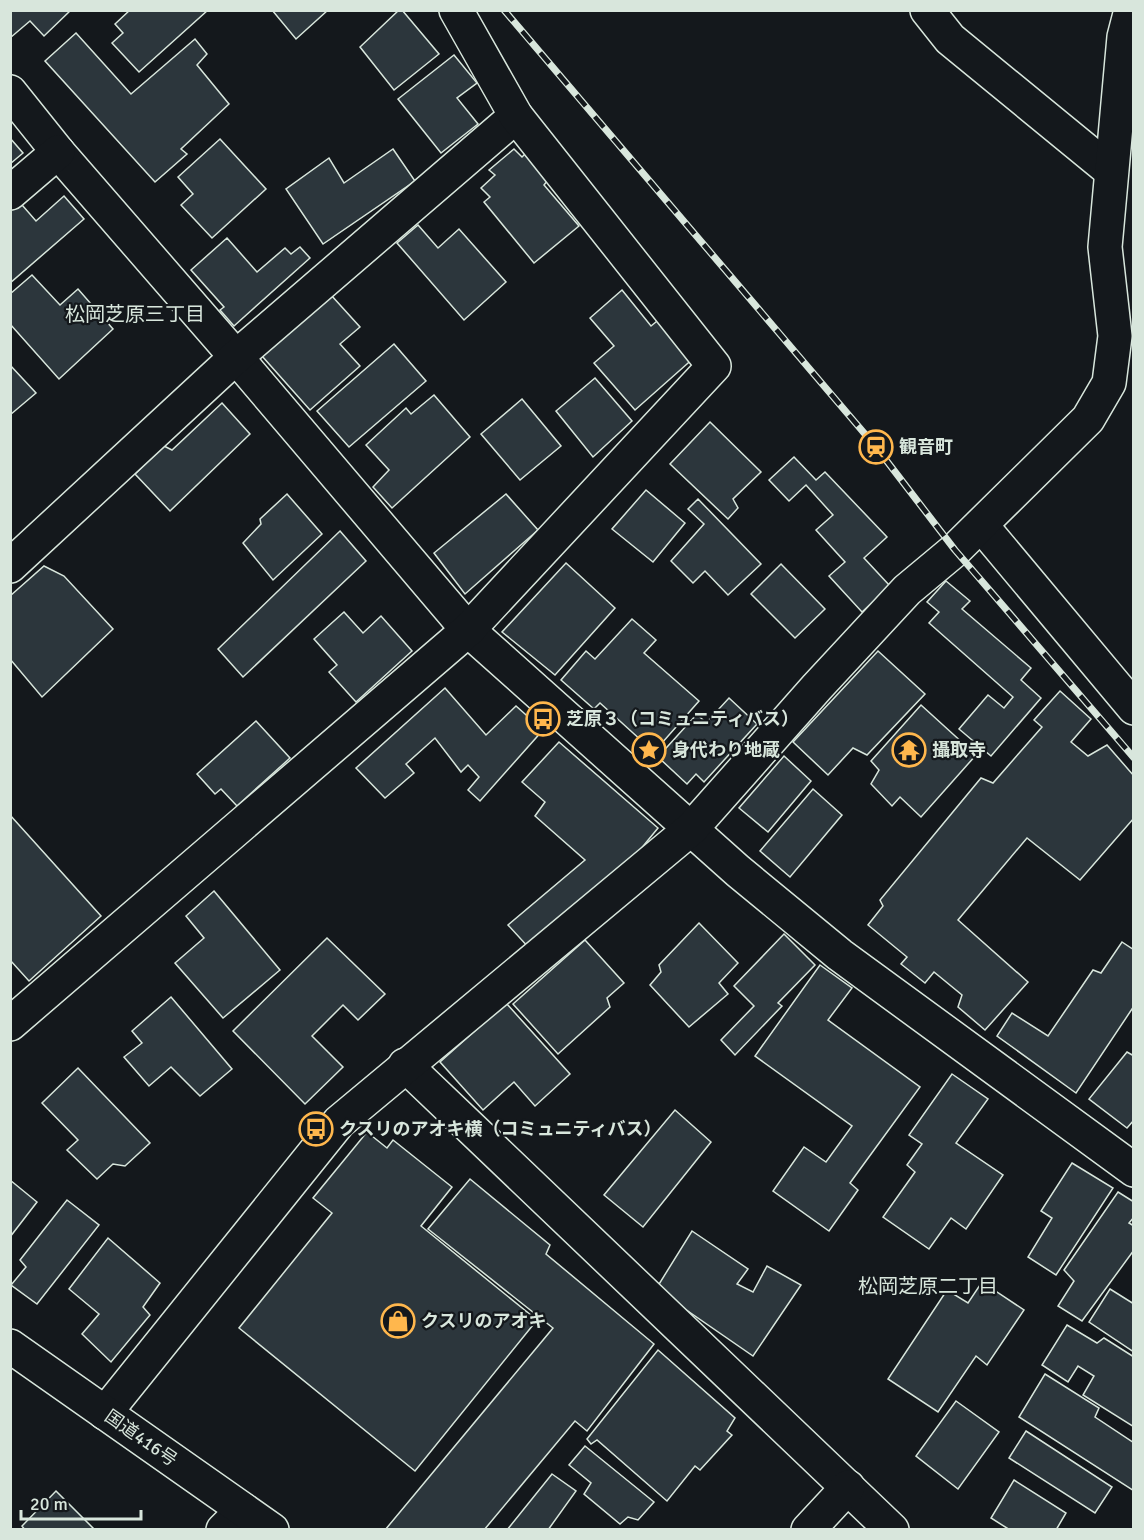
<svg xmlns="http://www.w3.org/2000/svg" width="1144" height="1540" viewBox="0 0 1144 1540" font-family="Signika,'Noto Sans JP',sans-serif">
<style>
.building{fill:#2c363c;stroke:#d8e6dc;stroke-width:1.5}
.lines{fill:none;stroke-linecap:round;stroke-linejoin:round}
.minor-casing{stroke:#d8e6dc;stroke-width:36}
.highway-casing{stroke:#d8e6dc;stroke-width:36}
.minor{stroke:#14181c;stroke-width:33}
.highway{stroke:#14181c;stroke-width:33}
.rail-casing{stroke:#d8e6dc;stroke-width:7}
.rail{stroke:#14181c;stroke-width:4.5;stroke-dasharray:14;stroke-linecap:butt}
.labels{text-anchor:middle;stroke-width:4.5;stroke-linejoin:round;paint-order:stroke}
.poi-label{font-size:18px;font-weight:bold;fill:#d8e6dc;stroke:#14181c;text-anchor:start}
.street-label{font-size:18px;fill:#d8e6dc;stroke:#14181c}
.neighbourhood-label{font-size:20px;fill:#d8e6dc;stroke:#14181c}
</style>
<rect width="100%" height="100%" fill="#14181c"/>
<!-- building -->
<g class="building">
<path d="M10,10H71L44,36L30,21L10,38Z"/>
<path d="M130,10H208L139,72L112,43L123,33L115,24Z"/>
<path d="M272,10H328L296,39Z"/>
<path d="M399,10H402L439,54L394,90L360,47Z"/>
<path d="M76,33L131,94L195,39L207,54L197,65L229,104L181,149L187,154L155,182L45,61Z"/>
<path d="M454,55L477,83L457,98L478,124L441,153L398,99Z"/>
<path d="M10,138L23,153L10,164Z"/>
<path d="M220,139L266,189L212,238L181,205L193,194L178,177Z"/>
<path d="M393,149L415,181L323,244L286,189L329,158L344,183Z"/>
<path d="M514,149L522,157L525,154L548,180L544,185L579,226L534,263L484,202L490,197L481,188L495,175L489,170Z"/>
<path d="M64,196L84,219L10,283V203L16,198L36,221Z"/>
<path d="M418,225L438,248L459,229L506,282L464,320L397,243Z"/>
<path d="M227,238L257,272L285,248L291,254L300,247L310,258L234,326L220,310L224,307L191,270Z"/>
<path d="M32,275L60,305L78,289L113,329L59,379L10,324V294Z"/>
<path d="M622,290L651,326L662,317L696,356L635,410L594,363L614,346L590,318Z"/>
<path d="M331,295L360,327L340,344L360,366L310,410L262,356Z"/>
<path d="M394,344L426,381L349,447L317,411Z"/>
<path d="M10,365L36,393L10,415Z"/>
<path d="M595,378L632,421L593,457L556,411Z"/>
<path d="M434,395L470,437L392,508L373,487L389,470L366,445L406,408L411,414Z"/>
<path d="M522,399L561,446L520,480L481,434Z"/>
<path d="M222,403L250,434L170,511L135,474L164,446L172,450Z"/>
<path d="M710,422L761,472L733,499L738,508L728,519L670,464Z"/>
<path d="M794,457L816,480L825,472L887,537L864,558L890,586L862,612L829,576L845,562L816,530L833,515L806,485L789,501L769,480Z"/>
<path d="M646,490L685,523L653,562L612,529Z"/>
<path d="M287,494L322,534L273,580L243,543L261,524L260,519Z"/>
<path d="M506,494L538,530L465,594L434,553Z"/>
<path d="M698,499L761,564L728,595L705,571L693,583L671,561L704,524L688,509Z"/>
<path d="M340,531L366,561L243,677L218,649Z"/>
<path d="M566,563L615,608L555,675L502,632Z"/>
<path d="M781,564L825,609L795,638L751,594Z"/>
<path d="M44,566L64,576L113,629L42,697L10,659V596Z"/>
<path d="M946,581L970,601L962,609L1031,668L1021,680L1041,698L991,756L959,729L988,695L1004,708L1013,697L929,623L939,612L927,602Z"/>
<path d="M344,612L363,633L381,616L412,651L356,702L329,672L337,665L314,639Z"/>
<path d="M632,619L656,640L644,653L699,701L654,752L600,703L594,709L561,680L586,651L595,659Z"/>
<path d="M878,651L925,694L867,755L853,748L828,775L793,742Z"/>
<path d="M445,688L486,735L516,706L543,730L480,801L468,790L479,777L468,765L461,772L435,738L406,764L414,773L385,798L356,768Z"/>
<path d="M1060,691L1091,719L1071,742L1088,756L1107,745L1134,776V818L1080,880L1027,838L958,920L1028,982L985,1030L958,1007L962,995L934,972L925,983L901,964L907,957L868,925L883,906L880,900L981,778L993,783L1042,727L1034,720Z"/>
<path d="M729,698L757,724L704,782L696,774L687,784L658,757L697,714L706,723Z"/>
<path d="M921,705L976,755L921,817L900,797L892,806L871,784L879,770L871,761Z"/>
<path d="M256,721L290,758L237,806L221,789L215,794L197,774Z"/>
<path d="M559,742L658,828L626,867L530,949L508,925L585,860L535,816L545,802L522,782Z"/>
<path d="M784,756L811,781L768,832L739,808Z"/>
<path d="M813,789L842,815L790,877L760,851Z"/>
<path d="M10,815L101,916L29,981L10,960Z"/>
<path d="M214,891L280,970L223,1018L175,963L204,938L186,916Z"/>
<path d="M699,923L738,963L719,983L728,994L689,1027L650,985L661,972L659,965Z"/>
<path d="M784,934L815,965L778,1003L782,1006L735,1055L721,1040L754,1006L734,986Z"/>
<path d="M327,938L385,994L358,1020L343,1005L312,1036L343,1067L305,1104L233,1031Z"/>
<path d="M585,940L624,983L607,998L610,1007L558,1054L513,1004Z"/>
<path d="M1122,942L1134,950V1006L1076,1093L997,1036L1012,1013L1048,1036L1093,970L1101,973Z"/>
<path d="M820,965L852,988L828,1020L920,1087L850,1183L858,1190L829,1231L773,1191L804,1147L826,1162L852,1126L755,1056Z"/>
<path d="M171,997L232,1069L200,1096L171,1067L149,1086L124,1057L142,1043L132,1031Z"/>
<path d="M506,1003L570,1074L535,1106L514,1082L483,1110L440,1062Z"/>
<path d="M1127,1052L1134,1056V1120L1127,1128L1089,1099Z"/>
<path d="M78,1068L150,1143L125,1166L113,1164L97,1179L67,1150L78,1140L42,1103Z"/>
<path d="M952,1074L988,1099L956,1143L1003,1175L966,1229L951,1218L929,1249L883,1217L915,1172L907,1165L922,1144L909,1135Z"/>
<path d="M675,1110L711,1142L643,1227L604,1195Z"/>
<path d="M367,1132L387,1148L393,1140L452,1187L421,1226L537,1320L415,1471L239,1328L332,1213L313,1198Z"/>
<path d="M1072,1163L1113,1188L1056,1275L1028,1257L1052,1218L1041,1211Z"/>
<path d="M470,1179L550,1245L546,1254L654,1344L587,1431L575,1421L484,1530H385L553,1328L428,1229Z"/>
<path d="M10,1180L37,1202L10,1237Z"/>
<path d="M1118,1192L1134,1202V1217L1129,1223L1134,1226V1250L1082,1321L1058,1306L1074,1281L1064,1270Z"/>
<path d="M67,1200L99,1225L37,1304L11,1285L26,1267L20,1260Z"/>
<path d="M692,1231L748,1269L737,1284L753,1292L767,1266L801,1285L753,1356L656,1289Z"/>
<path d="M108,1238L160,1283L143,1307L150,1315L111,1362L82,1334L99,1314L69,1289Z"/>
<path d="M982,1282L1024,1310L987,1365L976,1356L938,1412L888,1379L947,1290L968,1303Z"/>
<path d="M1110,1289L1134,1304V1352L1089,1322Z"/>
<path d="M1067,1325L1097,1343L1104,1338L1134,1357V1427L1083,1395L1094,1376L1078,1366L1068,1382L1042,1365Z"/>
<path d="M658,1350L735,1418L727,1431L732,1435L700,1470L695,1466L667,1501L597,1440L591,1444L587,1439Z"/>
<path d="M1045,1374L1099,1408L1095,1417L1134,1443V1491L1019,1417Z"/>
<path d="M956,1401L999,1432L958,1489L916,1456Z"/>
<path d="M1026,1431L1112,1487L1095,1513L1009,1458Z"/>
<path d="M585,1446L654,1502L638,1520L628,1517L620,1524L584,1494L591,1483L569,1465Z"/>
<path d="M552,1474L576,1491L548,1530H507Z"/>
<path d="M1014,1480L1066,1513L1056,1530H1010L991,1518Z"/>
<path d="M56,1491L95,1530H25L22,1526Z"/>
</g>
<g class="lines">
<!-- minor casing -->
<g class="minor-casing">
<g id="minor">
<path d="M927,10L950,39L1111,171"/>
<path d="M10,92L58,152L236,357L468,630L738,871L840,955L1134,1170"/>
<path d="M10,193L58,152"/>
<path d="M981,525L1134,708"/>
<path d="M10,566L236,357L516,116"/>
<path d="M10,1024L468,630L714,366L516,116L456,10"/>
<path d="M405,1065L892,1530"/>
<path d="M105,1413L339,1122L692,828L817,687L907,590L955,550L1088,419L1109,383L1115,336L1105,247L1124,37L1131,10"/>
<path d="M223,1530L243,1510"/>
<path d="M808,1530L848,1487"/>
</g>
</g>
<!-- highway casing -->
<g class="highway-casing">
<path id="highway" d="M10,1346L272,1530"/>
</g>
<!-- minor -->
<use href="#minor" class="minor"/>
<!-- highway -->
<use href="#highway" class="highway"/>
<!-- rail casing -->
<g class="rail-casing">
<path id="rail" d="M504,10L876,447L955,550L1134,758"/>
</g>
<!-- rail -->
<use href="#rail" class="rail"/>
</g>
<!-- icons -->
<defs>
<g id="station-ring" transform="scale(1.725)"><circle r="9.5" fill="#14181c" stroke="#ffb74d" stroke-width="1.5"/><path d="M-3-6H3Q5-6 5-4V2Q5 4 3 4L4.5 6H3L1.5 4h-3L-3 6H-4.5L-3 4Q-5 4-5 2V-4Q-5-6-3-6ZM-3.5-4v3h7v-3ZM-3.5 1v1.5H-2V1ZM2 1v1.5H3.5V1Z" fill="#ffb74d"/></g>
<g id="bus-ring" transform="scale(1.725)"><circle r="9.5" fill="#14181c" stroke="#ffb74d" stroke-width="1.5"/><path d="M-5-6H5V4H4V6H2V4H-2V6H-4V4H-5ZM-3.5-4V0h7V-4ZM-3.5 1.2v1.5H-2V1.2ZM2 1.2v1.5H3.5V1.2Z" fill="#ffb74d"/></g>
<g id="sight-ring" transform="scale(1.725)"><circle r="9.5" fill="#14181c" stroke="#ffb74d" stroke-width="1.5"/><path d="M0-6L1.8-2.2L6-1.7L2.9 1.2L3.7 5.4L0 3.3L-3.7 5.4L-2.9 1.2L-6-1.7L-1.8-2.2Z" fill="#ffb74d"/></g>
<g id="temple-ring" transform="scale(1.725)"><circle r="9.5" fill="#14181c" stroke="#ffb74d" stroke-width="1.5"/><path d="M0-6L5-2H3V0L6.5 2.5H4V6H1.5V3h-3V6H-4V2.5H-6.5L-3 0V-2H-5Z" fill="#ffb74d"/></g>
<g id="shop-ring" transform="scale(1.725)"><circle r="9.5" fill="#14181c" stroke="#ffb74d" stroke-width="1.5"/><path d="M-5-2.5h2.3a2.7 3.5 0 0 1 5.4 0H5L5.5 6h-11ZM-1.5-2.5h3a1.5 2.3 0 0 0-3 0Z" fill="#ffb74d"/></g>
</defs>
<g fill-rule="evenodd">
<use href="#station-ring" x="876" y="447"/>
<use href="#bus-ring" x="543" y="719"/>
<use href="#sight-ring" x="649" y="750"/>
<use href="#temple-ring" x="909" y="750"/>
<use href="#bus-ring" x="316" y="1129"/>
<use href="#shop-ring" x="398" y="1321"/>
</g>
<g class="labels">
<!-- poi labels -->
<g class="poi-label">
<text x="899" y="453">観音町</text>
<text x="566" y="725">芝原３（コミュニティバス）</text>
<text x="672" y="756">身代わり地蔵</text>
<text x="932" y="756">攝取寺</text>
<text x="339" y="1135">クスリのアオキ横（コミュニティバス）</text>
<text x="421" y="1327">クスリのアオキ</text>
</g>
<!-- street labels -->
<g class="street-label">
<text transform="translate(141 1438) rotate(35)" y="6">国道416号</text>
</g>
<!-- neighbourhood labels -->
<g class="neighbourhood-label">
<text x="135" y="321">松岡芝原三丁目</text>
<text x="928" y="1293">松岡芝原二丁目</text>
</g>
</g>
<!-- border -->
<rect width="1144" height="1540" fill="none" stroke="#d8e6dc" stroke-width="24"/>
<!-- scale -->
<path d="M21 1510v9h120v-9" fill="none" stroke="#d8e6dc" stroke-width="3"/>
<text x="30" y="1510" font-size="18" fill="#d8e6dc" stroke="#14181c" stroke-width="4.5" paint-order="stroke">20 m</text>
</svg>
